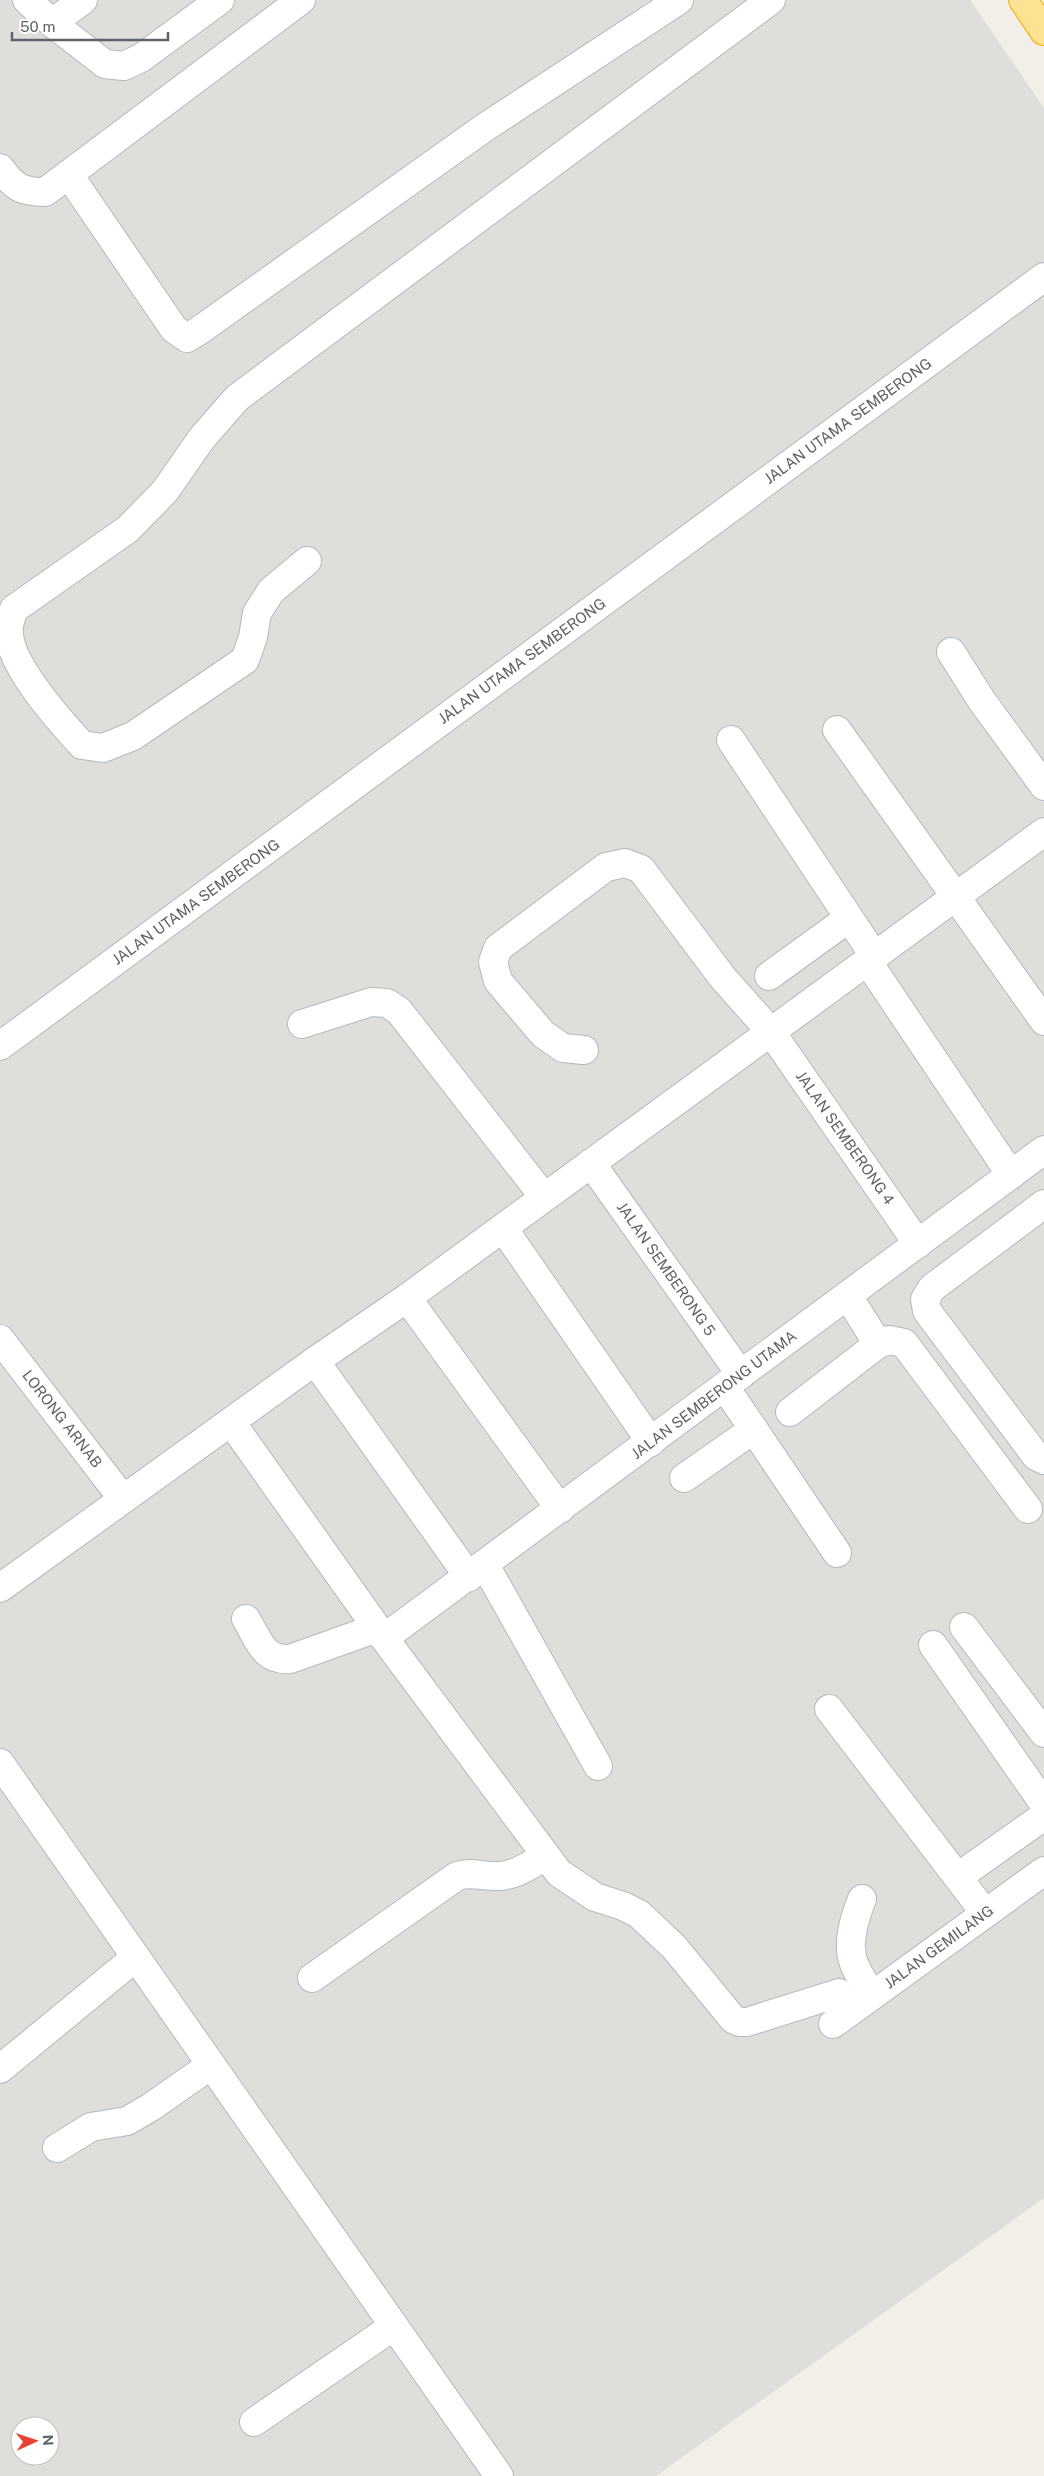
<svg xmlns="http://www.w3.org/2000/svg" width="1044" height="2476" viewBox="0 0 1044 2476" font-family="'Public Sans',sans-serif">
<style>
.industrial{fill:#e0deda;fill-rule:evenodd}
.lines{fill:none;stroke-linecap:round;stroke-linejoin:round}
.minor-casing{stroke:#b5b8bc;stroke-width:30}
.highway-casing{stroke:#f9ab00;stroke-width:30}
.minor{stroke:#fff;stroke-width:28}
.highway{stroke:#fde293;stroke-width:28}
.labels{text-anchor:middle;stroke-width:5;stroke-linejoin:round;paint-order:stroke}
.street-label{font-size:15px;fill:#5f6368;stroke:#fff}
</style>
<rect width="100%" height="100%" fill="#f1efe8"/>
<!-- industrial -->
<path class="industrial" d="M0,0H970L1044,108V2198L656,2476H0ZM20,2426H50V2456H20Z"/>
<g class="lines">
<!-- minor casing -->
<g class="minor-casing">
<g id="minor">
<path d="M27,0L52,23L105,64L124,66L141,58L220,0"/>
<path d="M52,23L83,0"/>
<path d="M0,168C14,187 21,192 45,192L301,0"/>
<path d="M69,175L174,329L187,338L200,330L484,128L679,0"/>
<path d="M307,561L271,591L257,613L253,637L245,660L133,736L103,748L82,745C60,721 6,662 9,628C9,622 12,615 14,609L128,529L165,491L202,438L237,398L771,0"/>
<path d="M951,652L982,701L1044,786"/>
<path d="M837,730L1044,1021"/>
<path d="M731,740L875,957"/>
<path d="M868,962L1011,1175"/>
<path d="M769,976L849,918"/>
<path d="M302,1024L371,1002L387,1003L399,1011L544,1197"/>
<path d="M0,1046L1044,277"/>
<path d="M584,1050L563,1048L543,1034L498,981L493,962L498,948L606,867L625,863L641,869L723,978L771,1032L918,1244"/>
<path d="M591,1163L741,1375"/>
<path d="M1044,1204L932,1288L925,1299L927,1311L1036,1456L1044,1460"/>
<path d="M503,1228L651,1442"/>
<path d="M407,1298L560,1509"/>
<path d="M0,1339L123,1499"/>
<path d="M878,1344L889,1340L904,1343L1028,1509"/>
<path d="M315,1361L469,1577"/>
<path d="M725,1387L837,1553"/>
<path d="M790,1412L878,1344L848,1296"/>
<path d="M231,1422L384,1638L559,1873L595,1897L623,1906L639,1914L674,1947L733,2019L739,2022H747L839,1993"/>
<path d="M684,1478L754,1429"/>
<path d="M485,1565L598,1766"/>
<path d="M0,1588L315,1361L407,1298L1044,832"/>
<path d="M246,1619C259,1640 263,1661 290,1659L377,1628"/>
<path d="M964,1627L1044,1733"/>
<path d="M384,1638L1044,1150"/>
<path d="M933,1645L1044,1804"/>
<path d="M829,1709L985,1913"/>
<path d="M0,1763L499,2476"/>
<path d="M958,1877L1044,1816"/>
<path d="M862,1899C854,1919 845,1947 856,1968C860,1978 867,1986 872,1995"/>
<path d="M312,1978L457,1876C471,1871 485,1877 500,1876C517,1875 531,1864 546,1856"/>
<path d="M833,2024L1044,1871"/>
<path d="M0,2069L136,1957"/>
<path d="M57,2148L91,2127L127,2121L151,2107L211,2065"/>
<path d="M254,2422L394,2326"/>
</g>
</g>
<!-- highway casing -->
<g class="highway-casing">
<path id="highway" d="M1023,0L1044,31"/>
</g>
<!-- minor -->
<use href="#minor" class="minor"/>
<!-- highway -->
<use href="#highway" class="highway"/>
</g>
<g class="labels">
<!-- street labels -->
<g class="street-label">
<text transform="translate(848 421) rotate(-36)" y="5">JALAN UTAMA SEMBERONG</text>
<text transform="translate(522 661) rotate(-36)" y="5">JALAN UTAMA SEMBERONG</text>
<text transform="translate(196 902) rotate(-36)" y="5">JALAN UTAMA SEMBERONG</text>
<text transform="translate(845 1138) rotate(55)" y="5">JALAN SEMBERONG 4</text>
<text transform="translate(666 1269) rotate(55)" y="5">JALAN SEMBERONG 5</text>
<text transform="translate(714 1395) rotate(-37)" y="5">JALAN SEMBERONG UTAMA</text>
<text transform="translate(62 1419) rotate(52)" y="5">LORONG ARNAB</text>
<text transform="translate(939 1947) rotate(-36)" y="5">JALAN GEMILANG</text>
</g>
</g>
<!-- north arrow -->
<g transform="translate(35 2441) rotate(87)"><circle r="24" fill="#ffffff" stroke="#bfc1c3"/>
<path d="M0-4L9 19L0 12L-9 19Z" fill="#ea4335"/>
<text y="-8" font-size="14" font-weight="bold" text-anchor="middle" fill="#5f6368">N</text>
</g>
<!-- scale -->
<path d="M12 32v8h156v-8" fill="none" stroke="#5f6368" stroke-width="2.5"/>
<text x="20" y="32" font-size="15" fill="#5f6368" stroke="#ffffff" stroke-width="4" paint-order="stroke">50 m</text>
</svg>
